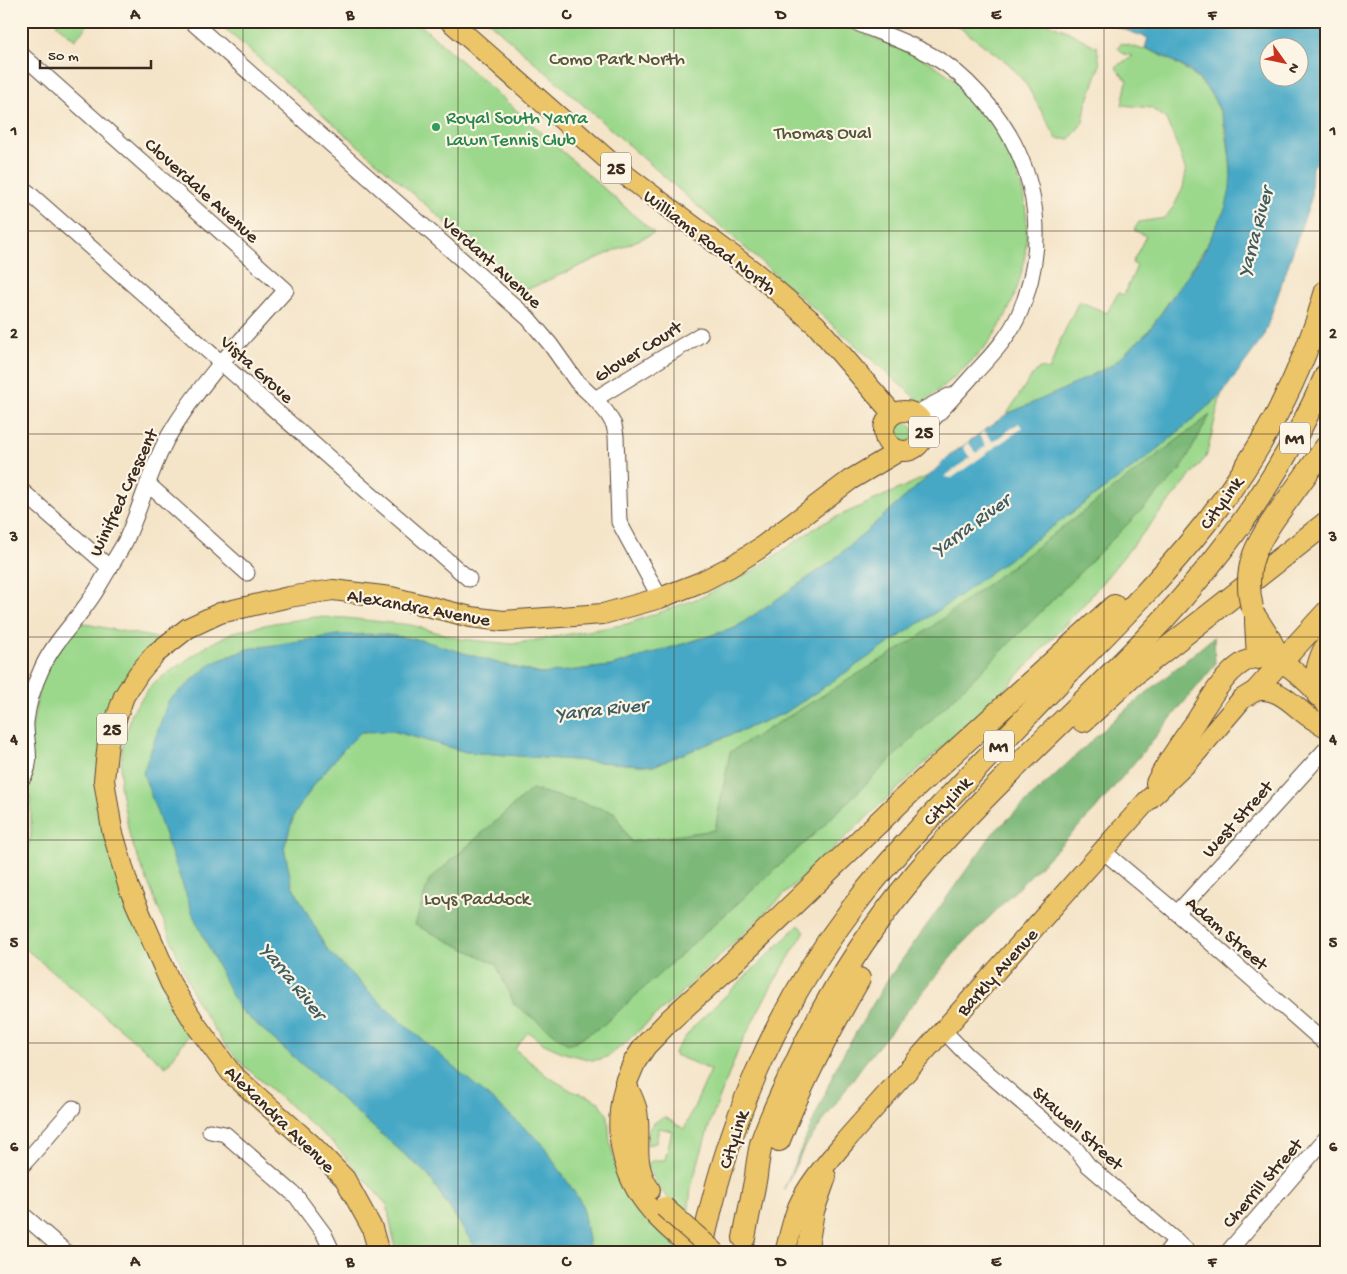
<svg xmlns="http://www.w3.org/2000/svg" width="1347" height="1274" viewBox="0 0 1347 1274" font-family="'Gochi Hand',sans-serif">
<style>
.green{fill:#9bd88c;stroke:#6b8155}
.forest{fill:#7cb878;stroke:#5c714b}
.water{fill:#47a8c6;stroke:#416972;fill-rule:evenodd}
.pier{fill:#f4e4c8}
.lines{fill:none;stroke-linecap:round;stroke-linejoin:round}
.minor-casing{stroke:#574638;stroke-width:17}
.major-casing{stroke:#574638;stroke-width:22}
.highway-casing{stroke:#574638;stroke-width:24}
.minor{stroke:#fff;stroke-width:15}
.major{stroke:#edc569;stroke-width:20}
.highway{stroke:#edc569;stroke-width:22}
.major-bridge-casing{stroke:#574638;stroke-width:22;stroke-linecap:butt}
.highway-bridge-casing{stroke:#574638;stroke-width:24;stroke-linecap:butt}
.major-bridge{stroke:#edc569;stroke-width:20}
.highway-bridge{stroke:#edc569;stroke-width:22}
.grid{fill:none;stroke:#3b2a1e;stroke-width:1;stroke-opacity:0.55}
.leisure-dot{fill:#2e9e5b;stroke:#fcf5e5;stroke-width:2}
.labels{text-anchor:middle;stroke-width:4.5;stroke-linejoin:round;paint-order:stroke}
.shield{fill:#fcf5e5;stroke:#75675a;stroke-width:1}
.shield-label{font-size:18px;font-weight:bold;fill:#3b2a1e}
.park-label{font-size:19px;fill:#53563a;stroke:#fcf5e5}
.leisure-label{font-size:19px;fill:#27864d;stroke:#fcf5e5;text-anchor:start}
.street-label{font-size:19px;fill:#3b2a1e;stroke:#fcf5e5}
.water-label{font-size:20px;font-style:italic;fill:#405c61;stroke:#fcf5e5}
.neatline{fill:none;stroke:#3b2a1e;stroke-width:2}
.grid-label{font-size:16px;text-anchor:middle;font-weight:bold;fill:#3b2a1e}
</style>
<rect width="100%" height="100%" fill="#fcf5e5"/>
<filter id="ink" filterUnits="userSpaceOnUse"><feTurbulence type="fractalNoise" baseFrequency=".02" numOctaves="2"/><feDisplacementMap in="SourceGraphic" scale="10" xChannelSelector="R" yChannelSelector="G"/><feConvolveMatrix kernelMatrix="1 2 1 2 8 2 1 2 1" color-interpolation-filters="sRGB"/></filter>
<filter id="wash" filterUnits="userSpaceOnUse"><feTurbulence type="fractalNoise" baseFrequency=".0096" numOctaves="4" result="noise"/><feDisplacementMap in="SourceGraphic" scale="20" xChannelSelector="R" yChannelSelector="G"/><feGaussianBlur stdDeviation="1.12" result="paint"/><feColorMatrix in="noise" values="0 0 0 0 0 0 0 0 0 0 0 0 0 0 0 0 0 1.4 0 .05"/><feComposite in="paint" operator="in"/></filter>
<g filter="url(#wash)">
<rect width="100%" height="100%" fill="#f4e4c8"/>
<!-- green -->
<g class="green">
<path d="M59,21H91L75,40L56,24Z"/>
<path d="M216,21H416L654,233L524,291Z"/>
<path d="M488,21C566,21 644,21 723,21C747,21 772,21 796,21C808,21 820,20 831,21C844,23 867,35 880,40C897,47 915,54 931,63C980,93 1011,139 1023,194C1035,247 1018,309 983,349C965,370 943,386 922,404Z"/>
<path d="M951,21H1041L1065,30L1097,47L1100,65L1086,106L1083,122L1070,139H1057L1026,84L1009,64Z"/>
<path d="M1121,43L1144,50L1145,48C1200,72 1222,92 1229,153C1231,171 1233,191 1225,209C1213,238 1195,264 1177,290C1167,303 1159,317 1149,330C1140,343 1125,355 1113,364C1106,370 1095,374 1087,378C1061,391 1034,403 1007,414L1028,381L1039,368L1050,370L1057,347L1079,301L1107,313L1118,293L1124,295L1137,266L1132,263L1146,236L1134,230L1139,222L1165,218L1174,206L1183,188L1186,172L1179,150L1166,119L1151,108L1122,105L1127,81L1116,68C1120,62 1128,61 1133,56L1124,54L1118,48Z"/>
<path d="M1221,395L1206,457L1086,602L1010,684L789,890L681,993L624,1044L609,1056L601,1059L592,1060L564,1053L544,1044L528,1032L515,1049L547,1076L572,1091L590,1097L600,1103L608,1116L610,1141L614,1160L619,1174L678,1249L677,1253H590L582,1204L328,951L292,885L284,848L294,815L316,782L342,751L361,732L393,731L466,752L653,766L785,713L942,608L1157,450Z"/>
<circle cx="904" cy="433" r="10"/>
<path d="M930,475L831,562L735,628L611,666L541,674L501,664L337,635L238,1008L428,1175L479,1253H396L387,1205L334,1144L243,1065L222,1041L196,1001L130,838L120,786L122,750L132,712L152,684L207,646L233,632L274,623L316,617L346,618L411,625L461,639L513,644L627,624L702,597L754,570L821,524Z"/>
<path d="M75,622L172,641L155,654L108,742L112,831L196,1025L166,1067L21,945V871L24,866L31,835V801L22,780L43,666Z"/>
<path d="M799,925L805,931L768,992L739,1048L710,1123L691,1187L688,1217C667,1200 661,1192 648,1168L647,1164L654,1160H665L672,1131L659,1128L656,1143L647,1145C646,1131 651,1122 665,1117L684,1129L711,1070L675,1055L674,1052L694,1026Z"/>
</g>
<!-- forest -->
<g class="forest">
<path d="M1210,415L1180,471L1023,630L822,827L602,1026L569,1045L514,1004L496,964L415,925L429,880L532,789L614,812L631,842L715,830L730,752L917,638Z"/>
<path d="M1214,637L1215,665L1094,811L957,950L863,1065L804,1148L783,1191L838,1063L886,982L993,833L1115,719Z"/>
</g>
<!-- water -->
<path class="water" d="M1100,21H1326V152L1312,167L1311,199L1263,338L1221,395L1157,450L942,608L785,713L653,766L466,752L393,731L361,732L342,751L316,782L294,815L284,848L292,885L328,951L388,1010L542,1143L582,1204L590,1253H479L428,1175L238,1008L194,917L143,773L168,701L212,663L248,649L337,635L380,634L421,640L501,664L541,674L611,666L735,628L831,562L930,475L949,456L1007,414L1062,390L1112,365L1148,332L1202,255L1226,207L1230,189L1231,168L1227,132L1221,112L1210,92L1202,82L1190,71L1164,56L1145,48L1148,38ZM1270,48H1300V78H1270Z"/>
<!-- pier -->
<path class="pier" d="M1019,423L1022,428L952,478L944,477L970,458L963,447L968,442L976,453L986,446L979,435L984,431L993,442Z"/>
</g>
<g filter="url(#ink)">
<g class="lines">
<!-- minor casing -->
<g class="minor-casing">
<g id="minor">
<path d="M191,21L528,318L550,344L577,382L595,399L607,413L614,425L616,436L619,522L660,598"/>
<path d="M852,21C880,33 910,42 936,58C952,67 967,81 979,94C1035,155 1052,235 1020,312C1010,336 992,355 975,373C958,392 941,411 924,429"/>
<path d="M21,54L286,290C244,337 200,382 168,437C150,469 141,508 125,542C117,556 108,570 100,584C84,614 56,637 42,668C34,685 28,703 26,722C25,740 35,766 21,780"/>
<path d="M21,186L361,486L469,579"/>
<path d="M595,399L700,335"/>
<path d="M915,414L949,396"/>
<path d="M148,484L247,573"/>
<path d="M21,490L110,568"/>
<path d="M1103,851L1177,913L1326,1044"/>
<path d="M1177,913L1326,749"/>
<path d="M943,1030L967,1055L1076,1149L1088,1165L1190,1253"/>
<path d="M210,1131L225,1134L296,1196L324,1234L333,1253"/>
<path d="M21,1167L73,1108"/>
<path d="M21,1213L67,1253"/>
<path d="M1166,1253L1176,1240"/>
<path d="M1227,1253L1326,1138"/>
</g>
</g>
<!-- major casing -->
<g class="major-casing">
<g id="major">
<path d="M450,21L624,174L757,274L792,304L816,325L893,414"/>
<circle cx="904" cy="431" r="20"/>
<path d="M1255,691C1276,686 1290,702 1305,714C1311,719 1319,723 1326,727"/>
<path d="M1156,783C1167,761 1182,741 1196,721C1221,682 1249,628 1300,676C1309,684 1320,694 1326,704"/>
<path d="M626,1082C612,1127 620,1175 652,1211C665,1227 682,1239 697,1253"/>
<path d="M626,1082C629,1092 635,1101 637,1111C642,1141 631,1161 650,1190"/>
<path d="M379,1253L372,1228L345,1179L312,1145L232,1074L196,1025L171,984L129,888L112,830L104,780L108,742L124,696L139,673L155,654L188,628L220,613L289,597L333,590L391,597L471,617L503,621L603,614L660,598L701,582L730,567L760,548L850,480L899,451"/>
<path d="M785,1253C789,1238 792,1222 798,1207C809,1182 829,1161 846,1140L1146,802L1190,760L1242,699L1255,691L1281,662"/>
<path d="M807,1253L814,1211L826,1177"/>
</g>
</g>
<!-- highway casing -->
<g class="highway-casing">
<g id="highway">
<path d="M1281,509L1326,447"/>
<path d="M1256,618L1270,640L1281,662L1326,613"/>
<path d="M1256,622L1258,658"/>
<path d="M1318,695C1313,678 1318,662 1326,646"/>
<path d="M1083,721L1138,671L1326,523"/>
<path d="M626,1082L635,1061L645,1046L670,1020L723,972L903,799L1114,606"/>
<path d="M779,1140C801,1084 829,1031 859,979"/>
<path d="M744,1238C748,1217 752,1197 756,1176C757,1165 759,1154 761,1144C768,1122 778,1101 788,1080C820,1008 862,938 913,877C984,791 1070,718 1147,637C1220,560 1284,473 1326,375"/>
<path d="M701,1253C725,1130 774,1011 850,911C872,882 896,854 921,827C971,774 1022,721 1072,669C1118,622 1164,576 1205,524C1259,456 1303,375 1326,291"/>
</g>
</g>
<!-- minor -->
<use href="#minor" class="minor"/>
<!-- major -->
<use href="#major" class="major"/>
<!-- highway -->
<use href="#highway" class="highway"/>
<!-- major-bridge casing -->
<g class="major-bridge-casing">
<path id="major-bridge" d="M664,1207L716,1253"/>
</g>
<!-- highway-bridge casing -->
<g class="highway-bridge-casing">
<path id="highway-bridge" d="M1252,608C1242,566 1257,542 1281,509"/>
</g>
<!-- major-bridge -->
<use href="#major-bridge" class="major-bridge"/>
<!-- highway-bridge -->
<use href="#highway-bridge" class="highway-bridge"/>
</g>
</g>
<!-- grid -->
<path class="grid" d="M243,21V1253M458,21V1253M674,21V1253M889,21V1253M1104,21V1253M21,231H1326M21,434H1326M21,637H1326M21,840H1326M21,1043H1326"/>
<!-- markers -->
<circle class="leisure-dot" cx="436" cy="127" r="5"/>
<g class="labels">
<!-- shield labels -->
<g class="shield">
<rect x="601" y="152.5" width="30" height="31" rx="4"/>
<rect x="909" y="416.5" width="30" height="31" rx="4"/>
<rect x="1280" y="422.5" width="30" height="31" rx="4"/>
<rect x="97" y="713.5" width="30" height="31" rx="4"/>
<rect x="984" y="730.5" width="30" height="31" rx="4"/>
</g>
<g class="shield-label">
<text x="616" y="174">25</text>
<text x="924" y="438">25</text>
<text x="1295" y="444">M1</text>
<text x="112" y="735">25</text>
<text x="999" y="752">M1</text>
</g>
<!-- park labels -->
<g class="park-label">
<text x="617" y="64">Como Park North</text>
<text x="823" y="138">Thomas Oval</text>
<text x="477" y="904">Loys Paddock</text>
</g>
<!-- leisure labels -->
<g class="leisure-label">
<text x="446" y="123">Royal South Yarra<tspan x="446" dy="22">Lawn Tennis Club</tspan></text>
</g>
<!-- street labels -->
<g class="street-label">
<text transform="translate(203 189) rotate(42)" y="7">Cloverdale Avenue</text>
<text transform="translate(711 241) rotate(37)" y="7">Williams Road North</text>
<text transform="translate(493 261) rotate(42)" y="7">Verdant Avenue</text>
<text transform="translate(637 350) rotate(-32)" y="7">Glover Court</text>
<text transform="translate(258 368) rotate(42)" y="7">Vista Grove</text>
<text transform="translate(122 492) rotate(-65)" y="7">Winifred Crescent</text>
<text transform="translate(1220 502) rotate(-54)" y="7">CityLink</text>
<text transform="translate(419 606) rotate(10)" y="7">Alexandra Avenue</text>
<text transform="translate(946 800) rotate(-46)" y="7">CityLink</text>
<text transform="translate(1236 818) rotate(-48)" y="7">West Street</text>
<text transform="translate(1228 932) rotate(41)" y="7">Adam Street</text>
<text transform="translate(996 971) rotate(-48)" y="7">Barkly Avenue</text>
<text transform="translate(281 1118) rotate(44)" y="7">Alexandra Avenue</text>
<text transform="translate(1079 1127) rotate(42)" y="7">Stawell Street</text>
<text transform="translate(732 1139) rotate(-72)" y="7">CityLink</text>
<text transform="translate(1261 1182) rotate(-49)" y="7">Cherrill Street</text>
</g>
<!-- water labels -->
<g class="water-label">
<text transform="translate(1254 232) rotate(-75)" y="7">Yarra River</text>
<text transform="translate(970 524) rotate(-36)" y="7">Yarra River</text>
<text transform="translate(601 708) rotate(-6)" y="7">Yarra River</text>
<text transform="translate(294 980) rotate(51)" y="7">Yarra River</text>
</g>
</g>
<!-- margin -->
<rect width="1347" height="1274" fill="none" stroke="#fcf5e5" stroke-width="55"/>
<!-- north arrow -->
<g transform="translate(1284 62) rotate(123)"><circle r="24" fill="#fcf5e5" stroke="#afa495"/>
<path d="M0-4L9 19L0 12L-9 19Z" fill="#c8321e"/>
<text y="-8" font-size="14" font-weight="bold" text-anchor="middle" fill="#3b2a1e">N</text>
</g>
<!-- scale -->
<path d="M40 60v8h111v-8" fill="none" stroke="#3b2a1e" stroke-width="2.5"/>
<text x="48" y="60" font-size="15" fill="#3b2a1e" stroke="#fcf5e5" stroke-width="4" paint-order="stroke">50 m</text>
<rect x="28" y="28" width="1292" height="1218" class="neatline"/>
<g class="grid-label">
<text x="135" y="19">A</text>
<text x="350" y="19">B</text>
<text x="566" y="19">C</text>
<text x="781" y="19">D</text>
<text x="996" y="19">E</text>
<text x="1212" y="19">F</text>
<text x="14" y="135">1</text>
<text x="1333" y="135">1</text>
<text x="14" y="338">2</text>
<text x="1333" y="338">2</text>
<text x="14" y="541">3</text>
<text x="1333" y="541">3</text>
<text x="14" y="744">4</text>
<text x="1333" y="744">4</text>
<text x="14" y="947">5</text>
<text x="1333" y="947">5</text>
<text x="14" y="1151">6</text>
<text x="1333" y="1151">6</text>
<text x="135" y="1266">A</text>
<text x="350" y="1266">B</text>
<text x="566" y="1266">C</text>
<text x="781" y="1266">D</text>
<text x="996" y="1266">E</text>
<text x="1212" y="1266">F</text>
</g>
</svg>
